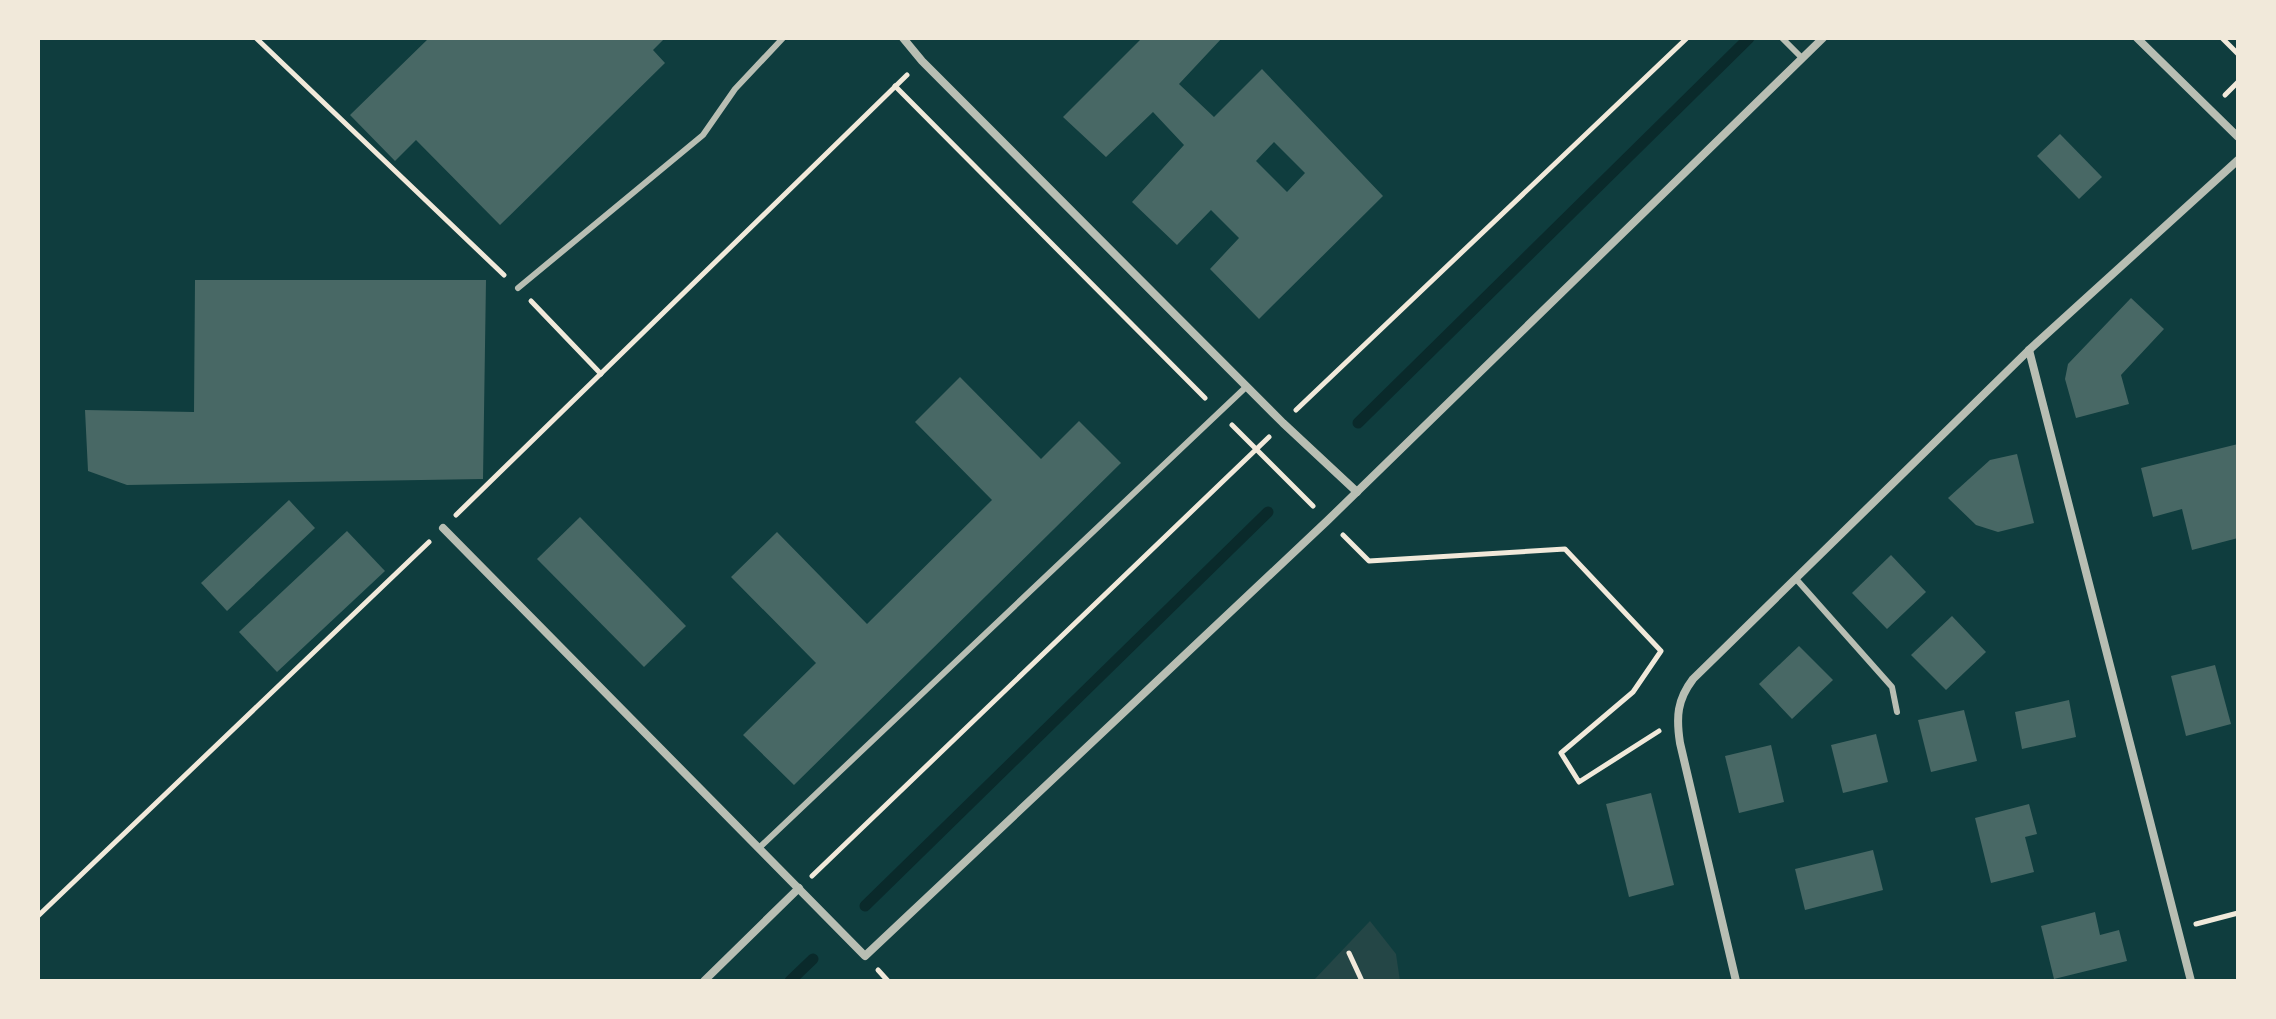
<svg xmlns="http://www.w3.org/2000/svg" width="2276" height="1019" viewBox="0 0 2276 1019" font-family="'Times New Roman',serif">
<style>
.green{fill:#244646}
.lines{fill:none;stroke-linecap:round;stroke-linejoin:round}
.stream{stroke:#0a2a2b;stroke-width:11}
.building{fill:#486865;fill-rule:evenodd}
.path{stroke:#f1e9da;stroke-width:5}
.service{stroke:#b8beb3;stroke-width:6}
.minor{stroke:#b8beb3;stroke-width:8}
</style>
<rect width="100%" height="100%" fill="#0f3d3e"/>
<!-- green -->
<path class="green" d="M1370,921L1396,954L1400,981H1313Z"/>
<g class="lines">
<!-- stream -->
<g class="stream">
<path d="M1358,423L1749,38"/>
<path d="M865,906L1268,512"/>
<path d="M790,981L813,959"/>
</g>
</g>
<!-- building -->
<g class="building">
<path d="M429,38H665L653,50L665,63L500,225L416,140L395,161L350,115Z"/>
<path d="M1142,38H1222L1179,84L1214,117L1262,69L1383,196L1259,319L1210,269L1239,238L1211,210L1177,245L1132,202L1184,145L1153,112L1106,157L1063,117ZM1274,142L1305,173L1287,192L1256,161Z"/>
<path d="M2060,134L2102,177L2079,199L2037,156Z"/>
<path d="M195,280H486L483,479L127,485L88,471L85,410L194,412Z"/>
<path d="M2131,298L2164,329L2121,375L2129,404L2076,418L2065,379L2068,364Z"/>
<path d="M960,377L1041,459L1079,421L1121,463L794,785L743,735L816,663L731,577L777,532L867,624L992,500L915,422Z"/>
<path d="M2238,444V538L2192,550L2182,509L2153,517L2141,468Z"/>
<path d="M2017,454L2034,523L1998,532L1976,525L1948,498L1990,460Z"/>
<path d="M289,500L315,528L227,611L201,583Z"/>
<path d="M580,517L686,626L644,667L537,559Z"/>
<path d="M347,531L385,571L277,672L239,632Z"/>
<path d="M1891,555L1926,592L1887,629L1852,593Z"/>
<path d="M1952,616L1986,652L1946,690L1911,655Z"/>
<path d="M1799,646L1833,680L1792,719L1759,684Z"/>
<path d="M2215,665L2231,724L2186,736L2171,676Z"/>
<path d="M2069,700L2076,737L2022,749L2015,712Z"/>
<path d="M1964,710L1977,761L1931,772L1918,720Z"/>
<path d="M1876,734L1888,782L1843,793L1831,745Z"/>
<path d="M1771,745L1784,802L1739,813L1725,756Z"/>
<path d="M1651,793L1674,885L1629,897L1606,804Z"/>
<path d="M2029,804L2037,834L2025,837L2034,872L1991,883L1975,818Z"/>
<path d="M1873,850L1883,890L1805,910L1795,869Z"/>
<path d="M2095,912L2100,935L2119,930L2127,961L2054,979L2041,926Z"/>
</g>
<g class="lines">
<!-- path -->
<g class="path">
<path d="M256,38L504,275"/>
<path d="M2222,38L2238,54"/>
<path d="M895,86L1205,398"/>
<path d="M2225,95L2238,82"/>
<path d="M531,301L601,374"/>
<path d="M1296,410L1687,38"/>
<path d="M1232,425L1313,506"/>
<path d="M456,515L907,75"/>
<path d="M1343,535L1369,561L1565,549L1661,651L1633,692L1561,753L1579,782L1659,731"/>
<path d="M812,876L1269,437"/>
<path d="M38,916L429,542"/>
<path d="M2196,924L2238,913"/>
<path d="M1349,953L1362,981"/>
<path d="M878,970L888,981"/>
</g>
<!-- service -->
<g class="service">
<path d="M1782,38L1801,57"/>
<path d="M518,288L703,135L735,89L783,38"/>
<path d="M1797,580L1892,687L1897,712"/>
<path d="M760,847L1246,387"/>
</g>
<!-- minor -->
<g class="minor">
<path d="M903,38L922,61L1283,423L1357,492"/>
<path d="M2137,38L2238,137"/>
<path d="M2029,350L2191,981"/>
<path d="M443,528L865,956L1327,521L1823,38"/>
<path d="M704,981L799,888"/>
<path d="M1736,981L1680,743C1676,717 1677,700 1693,679L2029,350L2238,160"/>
</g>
</g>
<!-- border -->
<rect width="2276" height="1019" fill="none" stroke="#f1e9da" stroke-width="80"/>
</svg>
